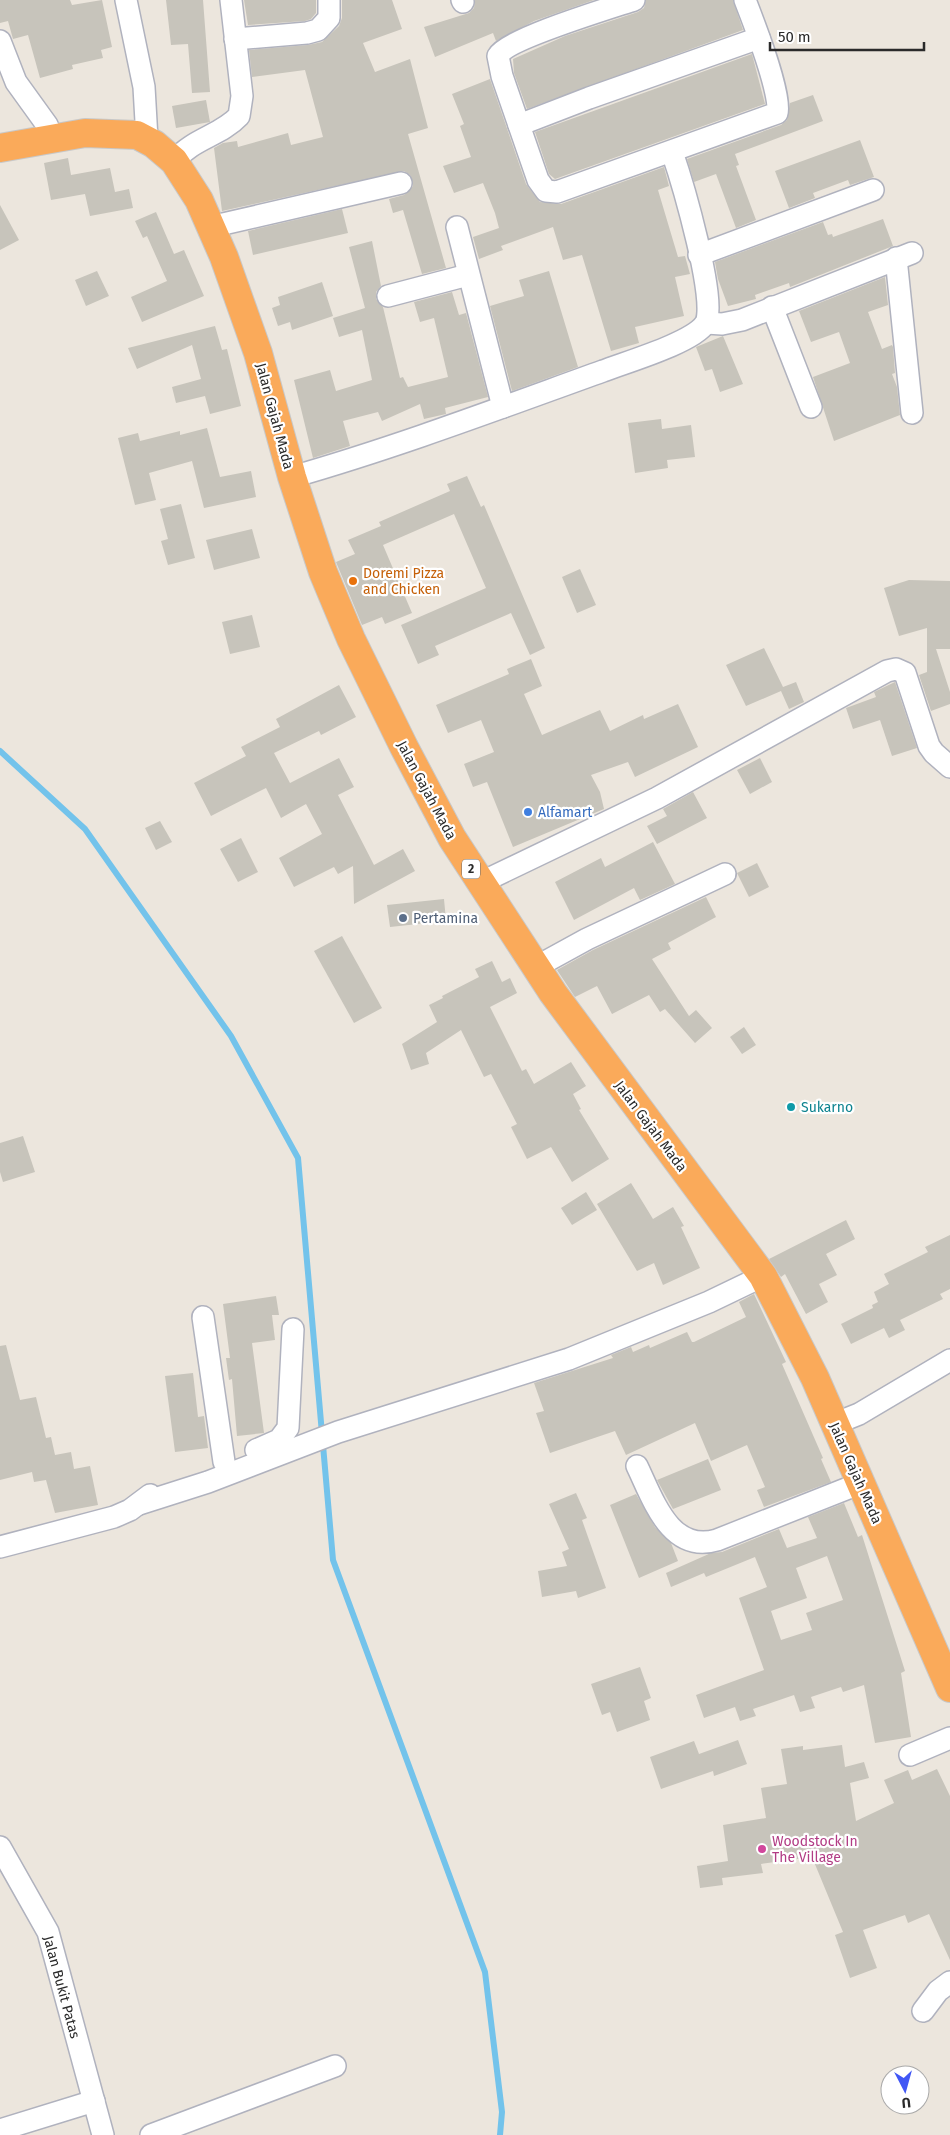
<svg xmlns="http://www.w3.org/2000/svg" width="950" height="2135" viewBox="0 0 950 2135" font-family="'Fira Sans',sans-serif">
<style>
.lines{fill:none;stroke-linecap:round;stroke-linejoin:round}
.stream{stroke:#73c3eb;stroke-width:6}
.building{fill:#c7c4bb;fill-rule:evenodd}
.minor-casing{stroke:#b0b2be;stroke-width:24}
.highway-casing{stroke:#c8c8c8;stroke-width:30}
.minor{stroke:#fff;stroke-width:21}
.highway{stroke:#faaa5a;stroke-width:28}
.food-dot{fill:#e8710a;stroke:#fff;stroke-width:2}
.shop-dot{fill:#3f7fe0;stroke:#fff;stroke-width:2}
.service-dot{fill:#5c6f8a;stroke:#fff;stroke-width:2}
.culture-dot{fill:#0f9aa8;stroke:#fff;stroke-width:2}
.hotel-dot{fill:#d1479c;stroke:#fff;stroke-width:2}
.labels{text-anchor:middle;stroke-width:4.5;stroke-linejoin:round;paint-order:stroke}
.shield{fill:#fff;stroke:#6a6a6a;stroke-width:1}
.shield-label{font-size:12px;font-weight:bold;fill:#2a2a2a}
.street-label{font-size:14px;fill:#2a2a2a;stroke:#fff}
.food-label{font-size:14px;fill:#c56008;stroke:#fff;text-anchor:start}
.shop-label{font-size:14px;fill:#366cbe;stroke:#fff;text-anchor:start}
.service-label{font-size:14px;fill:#4e5e75;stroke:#fff;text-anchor:start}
.culture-label{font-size:14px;fill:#0d838f;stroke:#fff;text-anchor:start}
.hotel-label{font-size:14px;fill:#b23c85;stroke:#fff;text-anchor:start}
</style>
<rect width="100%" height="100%" fill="#ece6dd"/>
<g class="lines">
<!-- stream -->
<path class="stream" d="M0,751L85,829L231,1036L298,1158L333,1560L485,1972L502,2112L500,2135"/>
</g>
<!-- building -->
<g class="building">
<path d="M0,0H70L72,5L102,0L112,47L101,50L103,58L72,65L73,69L40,78L28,35L13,39L8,21L0,23Z"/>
<path d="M166,0H203L210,92L192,93L188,44L171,45Z"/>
<path d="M244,0H316V13L311,19L305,21L248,25Z"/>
<path d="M342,0H392L402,29L363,43L375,72L410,59L428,128L408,134L446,268L422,274L403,210L393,213L389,199L404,195L413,186L410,175L404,171L222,211L214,148L223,143L237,141L238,147L288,133L291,145L323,137L305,70L252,77L249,50L308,45L322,42L339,26L342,18Z"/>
<path d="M475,0H594L534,21L496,41L493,33L435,57L424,27L469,13L474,8Z"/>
<path d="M646,0H733L743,30L527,109L514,73L513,59L565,36L638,12L644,8Z"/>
<path d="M752,54L765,104L555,179L549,174L535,132Z"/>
<path d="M490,79L526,184L540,202L561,204L664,167L669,186L658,190L678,257L685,256L690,274L675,277L684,316L635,327L639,343L611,351L582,255L563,260L553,227L501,246L503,250L479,259L473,237L499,228L495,213L483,183L454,193L443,166L471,157L460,126L464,124L452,94Z"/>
<path d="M813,95L823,121L735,154L739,165L736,166L756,220L736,228L716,174L694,182L687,159L781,125L787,120L790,103Z"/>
<path d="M206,100L210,122L176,128L172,106Z"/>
<path d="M860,140L874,177L850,185L848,180L813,193L815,198L789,208L775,171Z"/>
<path d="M68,158L71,175L110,168L115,192L129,189L133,208L90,216L85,194L51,200L44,163Z"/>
<path d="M0,205L19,240L0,250Z"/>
<path d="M342,209L348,233L253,255L248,231Z"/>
<path d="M156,212L174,254L184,250L204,296L142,322L131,297L167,281L147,236L143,238L135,221Z"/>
<path d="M883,219L893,246L790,287L789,283L755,295L756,299L728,306L718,279L715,262L823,222L828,235L832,234L833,237Z"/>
<path d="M372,241L381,286L376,292V299L383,307L400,378L403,377L408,387L448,377L434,318L420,322L414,302L452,292L459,315L466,313L488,397L445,408L446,414L424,419L420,404L382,421L378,412L343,421L350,446L313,458L294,380L330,370L336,391L372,380L362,330L339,337L333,318L365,308L349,247Z"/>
<path d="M97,271L109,296L86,306L75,280Z"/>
<path d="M549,271L578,367L512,391L490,306L524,296L519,280Z"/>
<path d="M885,277L888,305L868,312L882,349L892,345L893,347L895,373L892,374L897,387L900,415L834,441L813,377L850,363L839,332L811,342L799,311Z"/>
<path d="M322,282L333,316L292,330L290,322L278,326L272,308L280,305L278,297Z"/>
<path d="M215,326L222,350L227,349L241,406L210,414L205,396L176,403L172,387L201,379L192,345L137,369L128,348Z"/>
<path d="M723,336L743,384L720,392L712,369L705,371L696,347Z"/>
<path d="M661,419L662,429L691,425L695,457L667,460L668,468L635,473L628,423Z"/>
<path d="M207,428L220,477L251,471L256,497L204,508L192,461L149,473L156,500L135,505L118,438L138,433L140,441L180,431V435Z"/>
<path d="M467,476L481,507L484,505L545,648L530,655L511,613L435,646L439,655L418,664L401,625L486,588L454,514L383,545L412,613L385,624L382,617L362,625L336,562L355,554L348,540L381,526L379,522L450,491L447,484Z"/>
<path d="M181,504L195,558L168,565L161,541L168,539L160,509Z"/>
<path d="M252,529L260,558L214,570L206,540Z"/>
<path d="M580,569L596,605L577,613L562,577Z"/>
<path d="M909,580L950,581V649H936L950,692V704L931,711L919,675L927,672V628L899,636L884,588Z"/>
<path d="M252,615L260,647L230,654L222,622Z"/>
<path d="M764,648L783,687L796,682L804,702L789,709L781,691L746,706L726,665Z"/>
<path d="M531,659L542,686L524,694L542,735L600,710L610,731L643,715L644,719L678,704L698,747L635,777L628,762L591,775L600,792L604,809L513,847L487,782L473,787L464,764L494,752L481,720L448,733L436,705L509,674L507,669Z"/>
<path d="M895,682L917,748L892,756L880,720L853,729L846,708L876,697L874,692Z"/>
<path d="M339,685L356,717L321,735L319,731L274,753L290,783L339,758L354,787L338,795L374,865L403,849L415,871L354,904L353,866L338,874L334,867L294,887L279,858L322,834L306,804L281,818L266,788L211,816L194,783L246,756L241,747L280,727L276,719Z"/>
<path d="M760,758L772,782L750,794L737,770Z"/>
<path d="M693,792L707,818L657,844L647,826L667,816L663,809Z"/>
<path d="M160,821L172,842L156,850L145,828Z"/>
<path d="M241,838L258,872L238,882L220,849Z"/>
<path d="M653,842L675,884L640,900L634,888L574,920L555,882L601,858L605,867Z"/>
<path d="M757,863L769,887L749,897L737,873Z"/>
<path d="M706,897L716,917L668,943L671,949L652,959L689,1016L696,1010L712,1028L695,1043L665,1009L660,1012L649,995L612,1014L597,986L575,997L557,970L593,950Z"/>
<path d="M444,899L446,921L390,927L387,905Z"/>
<path d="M342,936L382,1008L354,1023L314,951Z"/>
<path d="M492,961L502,982L510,978L517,993L490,1007L522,1071L526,1069L534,1084L571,1062L586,1086L573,1094L581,1109L579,1110L609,1159L572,1182L551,1147L527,1159L511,1127L517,1124L491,1074L484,1077L461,1030L426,1053L429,1064L411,1070L402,1044L437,1022L429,1005L443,998L442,996L479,977L475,969Z"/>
<path d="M744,1027L756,1045L742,1054L730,1037Z"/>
<path d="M23,1136L35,1172L3,1182L0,1172V1143Z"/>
<path d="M631,1183L653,1219L673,1207L684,1226L681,1227L700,1268L663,1285L654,1263L637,1271L597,1204Z"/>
<path d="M586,1192L597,1210L572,1225L561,1208Z"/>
<path d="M846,1220L855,1239L826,1254L837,1275L819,1284L828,1302L806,1314L785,1274L781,1277L769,1259Z"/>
<path d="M950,1235V1289L940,1294L943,1299L900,1320L905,1330L889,1338L884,1328L851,1344L841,1324L873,1308L872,1305L878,1302L874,1292L889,1284L884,1274L928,1252L925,1247Z"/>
<path d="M754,1294L786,1362L782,1364L823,1458L821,1459L831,1482L764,1507L757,1490L765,1487L747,1445L711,1461L695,1423L626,1455L615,1431L550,1453L536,1413L544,1411L534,1383L613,1358L611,1355L631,1347L633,1352L649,1345L650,1348L687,1332L692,1342H694L746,1317L739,1302Z"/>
<path d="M276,1296L279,1315H272L275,1340L252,1343L264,1433L237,1436L232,1379L229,1380L226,1358H230L223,1304Z"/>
<path d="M6,1345L20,1400L36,1397L46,1438L51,1437L55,1455L71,1452L74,1469L90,1466L98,1505L55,1513L46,1480L34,1482L32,1472L0,1480V1346Z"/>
<path d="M193,1373L198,1417L204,1416L208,1448L175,1452L165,1376Z"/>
<path d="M708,1459L721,1490L673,1509L657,1480Z"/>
<path d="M576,1493L587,1518L582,1520L606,1588L578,1598L576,1591L542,1597L538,1571L567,1566L562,1552L569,1549L549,1504Z"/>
<path d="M636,1494L655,1527L671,1543L678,1561L639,1578L610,1505Z"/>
<path d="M844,1503L858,1537L862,1535L905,1671L901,1673L911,1737L875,1743L864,1685L843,1692L841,1687L811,1697L815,1708L800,1712L794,1695L753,1709L756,1716L740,1721L735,1707L704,1718L696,1695L764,1670L739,1598L767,1587L755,1557L706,1577L704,1573L671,1587L666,1573L711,1553L722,1552L779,1529L787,1548L817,1538L808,1517ZM827,1556L843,1600L806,1613L812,1630L781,1640L771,1611L807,1598L796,1568Z"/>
<path d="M640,1667L651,1698L644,1701L650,1720L617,1732L610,1712L602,1715L591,1684Z"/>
<path d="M738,1740L747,1764L714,1776L713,1771L661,1789L650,1757L694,1741L699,1754Z"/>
<path d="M842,1745L845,1767L864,1762L869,1778L850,1783L856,1821L894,1803L884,1780L908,1770L912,1780L937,1769L950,1796V1960L929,1914L908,1923L905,1915L863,1930L877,1968L850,1978L835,1935L843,1932L812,1857L761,1864L763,1873L722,1878L723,1885L700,1888L697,1866L728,1861L723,1825L766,1818L761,1788L787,1784L781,1749L803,1746V1750Z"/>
</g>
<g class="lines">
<!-- minor casing -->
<g class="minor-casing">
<g id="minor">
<path d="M126,0L144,87L147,139"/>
<path d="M462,0L463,2"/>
<path d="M634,0C610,8 507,39 498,56L502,76L538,180L546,191L557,192L777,113C783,97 752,18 745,0"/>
<path d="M235,39L307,33L318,30L329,18V0"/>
<path d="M0,41L16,82L47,125L53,138"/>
<path d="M519,125L589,98L759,38"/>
<path d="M174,161C194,138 220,136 239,116L242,96L231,0"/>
<path d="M210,227L401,183"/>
<path d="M457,227L503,407"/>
<path d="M699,255L873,190"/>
<path d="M896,258L912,413"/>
<path d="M388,296L468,275"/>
<path d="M772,307L811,407"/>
<path d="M706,323L722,324L742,320L912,253"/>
<path d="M292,477C397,447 500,408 603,371C626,362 692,343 705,324C719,305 681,178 672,152"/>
<path d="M480,883L657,798L887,671L896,669L905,673L929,746L934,753L950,767"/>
<path d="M536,967L587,939L725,874"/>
<path d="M203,1317L224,1462"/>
<path d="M834,1424L859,1414L950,1360"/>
<path d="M256,1450L279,1440L288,1428L293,1329"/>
<path d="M637,1466C653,1499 670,1554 717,1540L861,1483"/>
<path d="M139,1504L208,1482L338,1432L569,1359L709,1302L763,1276"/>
<path d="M0,1547L114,1517L130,1510L150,1495"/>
<path d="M910,1755L950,1738"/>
<path d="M0,1847L48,1932L103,2135"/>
<path d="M923,2011L938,1991L950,1982"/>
<path d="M0,2130L94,2101"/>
<path d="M151,2135L335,2066"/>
</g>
</g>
<!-- highway casing -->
<g class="highway-casing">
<path id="highway" d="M0,148L85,133L137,135L154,144L174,161L199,200L224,257L258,353L292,477L323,572L351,639L404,747L452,838L553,993L763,1276L815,1378L950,1688"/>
</g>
<!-- minor -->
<use href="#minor" class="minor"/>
<!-- highway -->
<use href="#highway" class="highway"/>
</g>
<!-- markers -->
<circle class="food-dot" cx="353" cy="581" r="5"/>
<circle class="shop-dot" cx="528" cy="812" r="5"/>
<circle class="service-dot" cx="403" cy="918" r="5"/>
<circle class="culture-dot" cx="791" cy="1107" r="5"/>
<circle class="hotel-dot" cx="762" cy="1849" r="5"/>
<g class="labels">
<!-- shield labels -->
<rect class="shield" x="462" y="859.5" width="18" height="19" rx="4"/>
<g class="shield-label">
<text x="471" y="873">2</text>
</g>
<!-- street labels -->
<g class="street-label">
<text transform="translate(275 416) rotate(75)" y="5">Jalan Gajah Mada</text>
<text transform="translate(427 790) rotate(62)" y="5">Jalan Gajah Mada</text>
<text transform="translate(651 1126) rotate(53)" y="5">Jalan Gajah Mada</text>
<text transform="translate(856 1473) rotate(66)" y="5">Jalan Gajah Mada</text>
<text transform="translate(62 1987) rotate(75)" y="5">Jalan Bukit Patas</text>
</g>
<!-- food labels -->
<g class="food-label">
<text x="363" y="578">Doremi Pizza<tspan x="363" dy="16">and Chicken</tspan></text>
</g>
<!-- shop labels -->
<g class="shop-label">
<text x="538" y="817">Alfamart</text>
</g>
<!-- service labels -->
<g class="service-label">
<text x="413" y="923">Pertamina</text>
</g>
<!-- culture labels -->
<g class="culture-label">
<text x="801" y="1112">Sukarno</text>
</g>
<!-- hotel labels -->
<g class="hotel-label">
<text x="772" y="1846">Woodstock In<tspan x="772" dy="16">The Village</tspan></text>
</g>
</g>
<!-- north arrow -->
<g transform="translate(905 2090) rotate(174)"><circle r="24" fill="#ffffff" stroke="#aaaaaa"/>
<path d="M0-4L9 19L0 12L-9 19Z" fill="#4157f5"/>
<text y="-8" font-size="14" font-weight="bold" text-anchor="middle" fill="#2a2a2a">U</text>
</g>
<!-- scale -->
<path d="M770 42v8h154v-8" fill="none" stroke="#2a2a2a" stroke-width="2.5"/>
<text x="778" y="42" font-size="15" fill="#2a2a2a" stroke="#ffffff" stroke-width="4" paint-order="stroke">50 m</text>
</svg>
